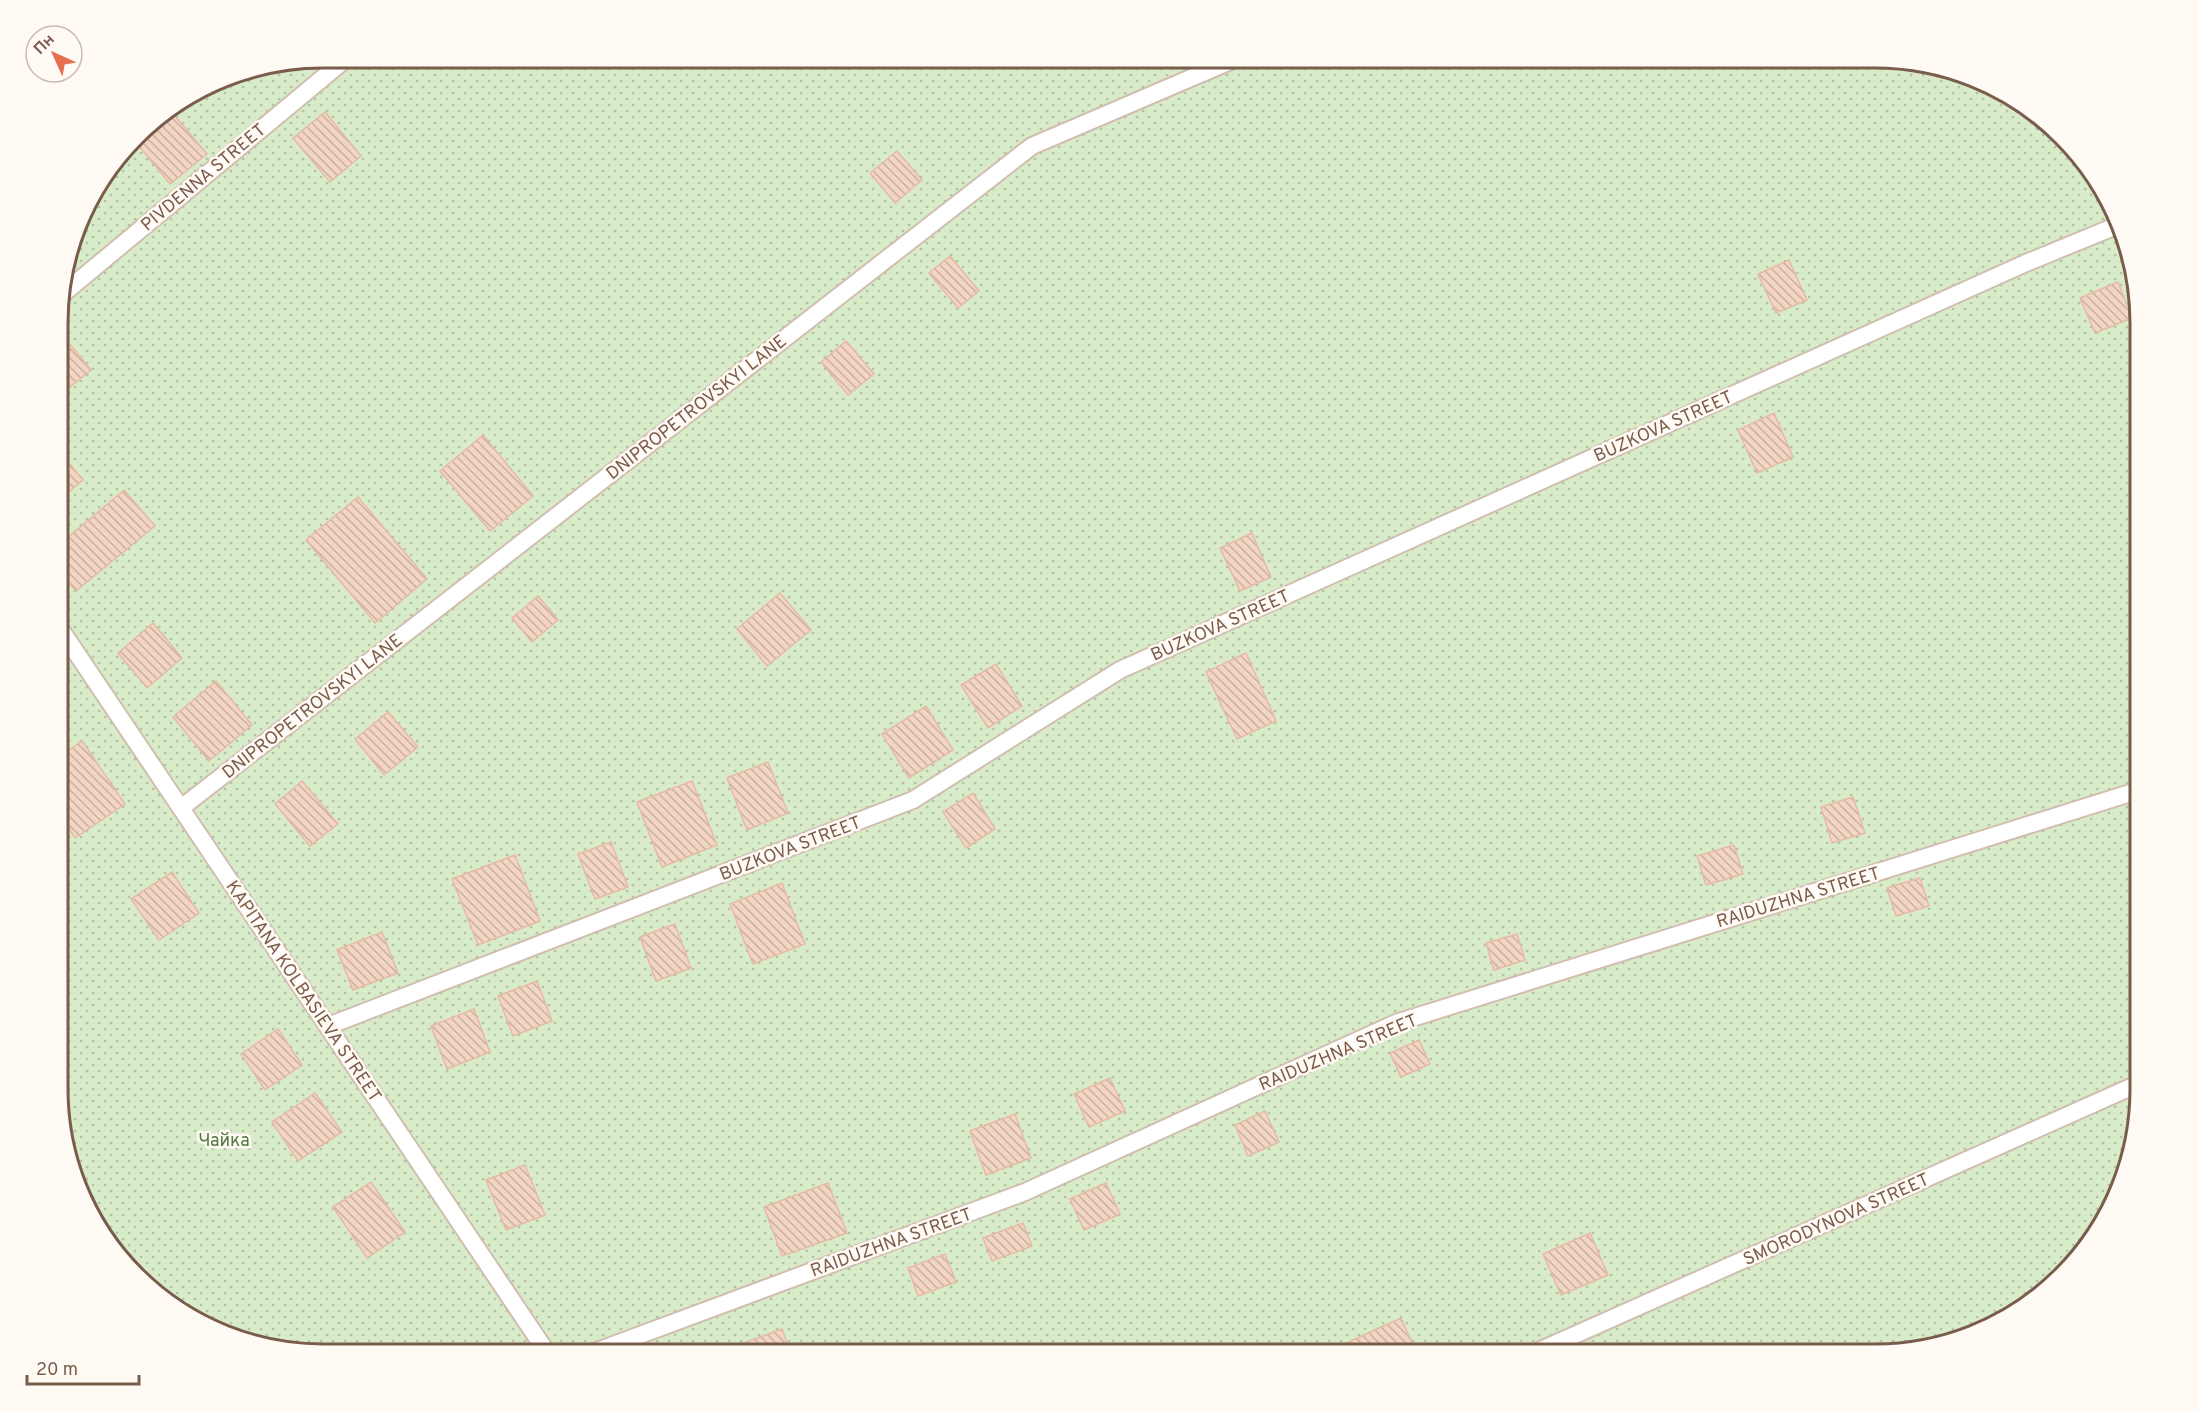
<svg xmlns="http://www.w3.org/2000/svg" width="2198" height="1411" viewBox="0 0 2198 1411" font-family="Overpass,sans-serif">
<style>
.grass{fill:url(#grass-dots)}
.building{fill:url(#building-back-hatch);stroke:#e6bba3;stroke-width:1.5}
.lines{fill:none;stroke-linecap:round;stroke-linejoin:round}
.service-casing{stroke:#d1beb0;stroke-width:20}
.service{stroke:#fff;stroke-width:16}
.labels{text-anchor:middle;stroke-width:5;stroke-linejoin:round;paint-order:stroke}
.street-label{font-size:18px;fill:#7a5c4d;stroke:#fffaf3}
.park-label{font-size:18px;fill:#537a41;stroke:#fffaf3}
.rim{fill:none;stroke:#7a5c4d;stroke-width:3}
</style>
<defs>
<pattern id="grass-dots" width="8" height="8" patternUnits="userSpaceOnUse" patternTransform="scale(1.5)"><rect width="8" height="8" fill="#d8ecc9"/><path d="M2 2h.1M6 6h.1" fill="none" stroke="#b4c2a5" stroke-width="1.8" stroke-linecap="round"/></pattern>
<pattern id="building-back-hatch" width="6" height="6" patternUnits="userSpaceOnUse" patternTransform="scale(1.5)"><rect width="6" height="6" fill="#f3d5c3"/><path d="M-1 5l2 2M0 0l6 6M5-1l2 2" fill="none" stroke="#cab0a1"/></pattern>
</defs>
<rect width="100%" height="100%" fill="#fdf6ec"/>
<!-- grass -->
<path class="grass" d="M323,57H1876L1944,66L2023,102L2106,190L2140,306V1105L2127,1173L2096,1236L2008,1319L1892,1353L322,1354L254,1345L175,1309L93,1221L59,1123V288L85,205L147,123L221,77Z"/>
<!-- building -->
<g class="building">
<path d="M169,109L207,154L170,184L134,140L147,123Z"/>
<path d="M325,112L361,156L330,182L293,138Z"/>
<path d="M897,151L922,180L895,203L870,173Z"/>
<path d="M950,256L979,291L958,308L929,273Z"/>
<path d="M1789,260L1807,300L1776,313L1758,274Z"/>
<path d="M2118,282L2132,318L2095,333L2080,298Z"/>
<path d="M64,337L91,370L59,396V341Z"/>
<path d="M846,341L874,374L848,395L821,362Z"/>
<path d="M1774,413L1793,457L1757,473L1738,430Z"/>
<path d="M483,435L533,496L490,531L440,471Z"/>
<path d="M59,451L83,480L59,500Z"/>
<path d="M124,490L155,526L76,591L59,571V545Z"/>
<path d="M358,497L427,579L375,623L306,540Z"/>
<path d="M1252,533L1271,577L1240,591L1220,548Z"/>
<path d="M780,593L811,630L767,666L737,629Z"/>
<path d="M538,596L558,620L532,642L512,618Z"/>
<path d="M153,623L182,658L147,688L118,653Z"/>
<path d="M1246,653L1276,721L1237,739L1206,672Z"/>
<path d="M996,664L1022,706L988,728L961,685Z"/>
<path d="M216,681L252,725L209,761L173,717Z"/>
<path d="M926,706L953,750L909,778L882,734Z"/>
<path d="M388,712L418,747L384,775L355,739Z"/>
<path d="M82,741L125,804L75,838L59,814V757Z"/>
<path d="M768,762L788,813L747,830L727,778Z"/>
<path d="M302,781L338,824L310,846L275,804Z"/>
<path d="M692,781L717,845L662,867L637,802Z"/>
<path d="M973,793L995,829L966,848L943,812Z"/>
<path d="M1853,797L1865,833L1832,843L1821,807Z"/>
<path d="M611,842L628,887L595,899L578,854Z"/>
<path d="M1734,845L1743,874L1706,885L1697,856Z"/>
<path d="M515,855L540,921L478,945L452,879Z"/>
<path d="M172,872L199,913L159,940L131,899Z"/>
<path d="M1920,878L1929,906L1896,916L1887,888Z"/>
<path d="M782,883L805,944L753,964L730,904Z"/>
<path d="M675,924L691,968L656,981L640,937Z"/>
<path d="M382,932L398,973L353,990L337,950Z"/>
<path d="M1517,934L1525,960L1494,970L1486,943Z"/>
<path d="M537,981L552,1021L513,1036L498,996Z"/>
<path d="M474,1009L490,1052L447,1069L431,1026Z"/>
<path d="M278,1029L302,1065L265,1090L241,1054Z"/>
<path d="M1419,1040L1430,1064L1401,1077L1390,1053Z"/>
<path d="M1110,1078L1125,1111L1089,1127L1074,1094Z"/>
<path d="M315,1093L342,1132L298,1161L272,1122Z"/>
<path d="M1265,1111L1279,1142L1248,1156L1235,1125Z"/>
<path d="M1015,1114L1031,1158L986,1175L970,1131Z"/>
<path d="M525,1165L545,1215L506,1230L486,1180Z"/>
<path d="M371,1182L405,1232L367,1258L333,1207Z"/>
<path d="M828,1183L847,1233L782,1256L764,1207Z"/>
<path d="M1106,1183L1120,1214L1084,1230L1070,1199Z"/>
<path d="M1023,1223L1032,1246L992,1261L983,1238Z"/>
<path d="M1590,1233L1608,1275L1561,1295L1543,1254Z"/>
<path d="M945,1254L956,1282L918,1296L908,1268Z"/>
<path d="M1401,1318L1417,1354H1322Z"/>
<path d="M782,1329L791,1354H720L719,1352Z"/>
</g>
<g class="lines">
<!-- service casing -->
<g class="service-casing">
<g id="service">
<path d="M59,297L348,57"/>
<path d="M59,627L548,1354"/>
<path d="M181,808L1032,146L1240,57"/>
<path d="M328,1026L913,800L1120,670L2026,263L2116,226"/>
<path d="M589,1354L1025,1192L1396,1023L2140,790"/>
<path d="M1532,1354L2140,1083"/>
</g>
</g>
<!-- service -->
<use href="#service" class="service"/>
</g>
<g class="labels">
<!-- street labels -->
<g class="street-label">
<text transform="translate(203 177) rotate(-40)" y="6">PIVDENNA STREET</text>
<text transform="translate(696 407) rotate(-38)" y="6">DNIPROPETROVSKYI LANE</text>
<text transform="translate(1663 426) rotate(-24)" y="6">BUZKOVA STREET</text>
<text transform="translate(1220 625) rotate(-24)" y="6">BUZKOVA STREET</text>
<text transform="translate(312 706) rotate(-38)" y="6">DNIPROPETROVSKYI LANE</text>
<text transform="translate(790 848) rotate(-21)" y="6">BUZKOVA STREET</text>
<text transform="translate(1798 897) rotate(-17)" y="6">RAIDUZHNA STREET</text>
<text transform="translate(304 991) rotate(56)" y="6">KAPITANA KOLBASIEVA STREET</text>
<text transform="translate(1338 1052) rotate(-23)" y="6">RAIDUZHNA STREET</text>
<text transform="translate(1836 1219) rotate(-24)" y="6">SMORODYNOVA STREET</text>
<text transform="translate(891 1242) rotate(-20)" y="6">RAIDUZHNA STREET</text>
</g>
<!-- park labels -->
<g class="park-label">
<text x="224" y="1146">Чайка</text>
</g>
</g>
<!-- crop -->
<path d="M0 0H2198V1411H0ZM323 68H1875A255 255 0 0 1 2130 323V1089A255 255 0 0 1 1875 1344H323A255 255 0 0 1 68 1089V323A255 255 0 0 1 323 68Z" fill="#fffaf3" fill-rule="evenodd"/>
<path class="rim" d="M323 68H1875A255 255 0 0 1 2130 323V1089A255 255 0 0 1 1875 1344H323A255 255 0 0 1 68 1089V323A255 255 0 0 1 323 68Z"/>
<!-- north arrow -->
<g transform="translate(54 54) rotate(315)"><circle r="28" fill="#fffaf3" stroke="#cabbb1" stroke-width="1.5"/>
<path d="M0-4.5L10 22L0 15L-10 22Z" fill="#e76f51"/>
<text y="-9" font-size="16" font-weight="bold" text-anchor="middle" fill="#7a5c4d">Пн</text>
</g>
<!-- scale -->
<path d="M27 1375v9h112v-9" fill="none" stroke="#7a5c4d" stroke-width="3"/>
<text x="36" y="1375" font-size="18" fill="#7a5c4d" stroke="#fffaf3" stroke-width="4.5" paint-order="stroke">20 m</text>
</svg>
